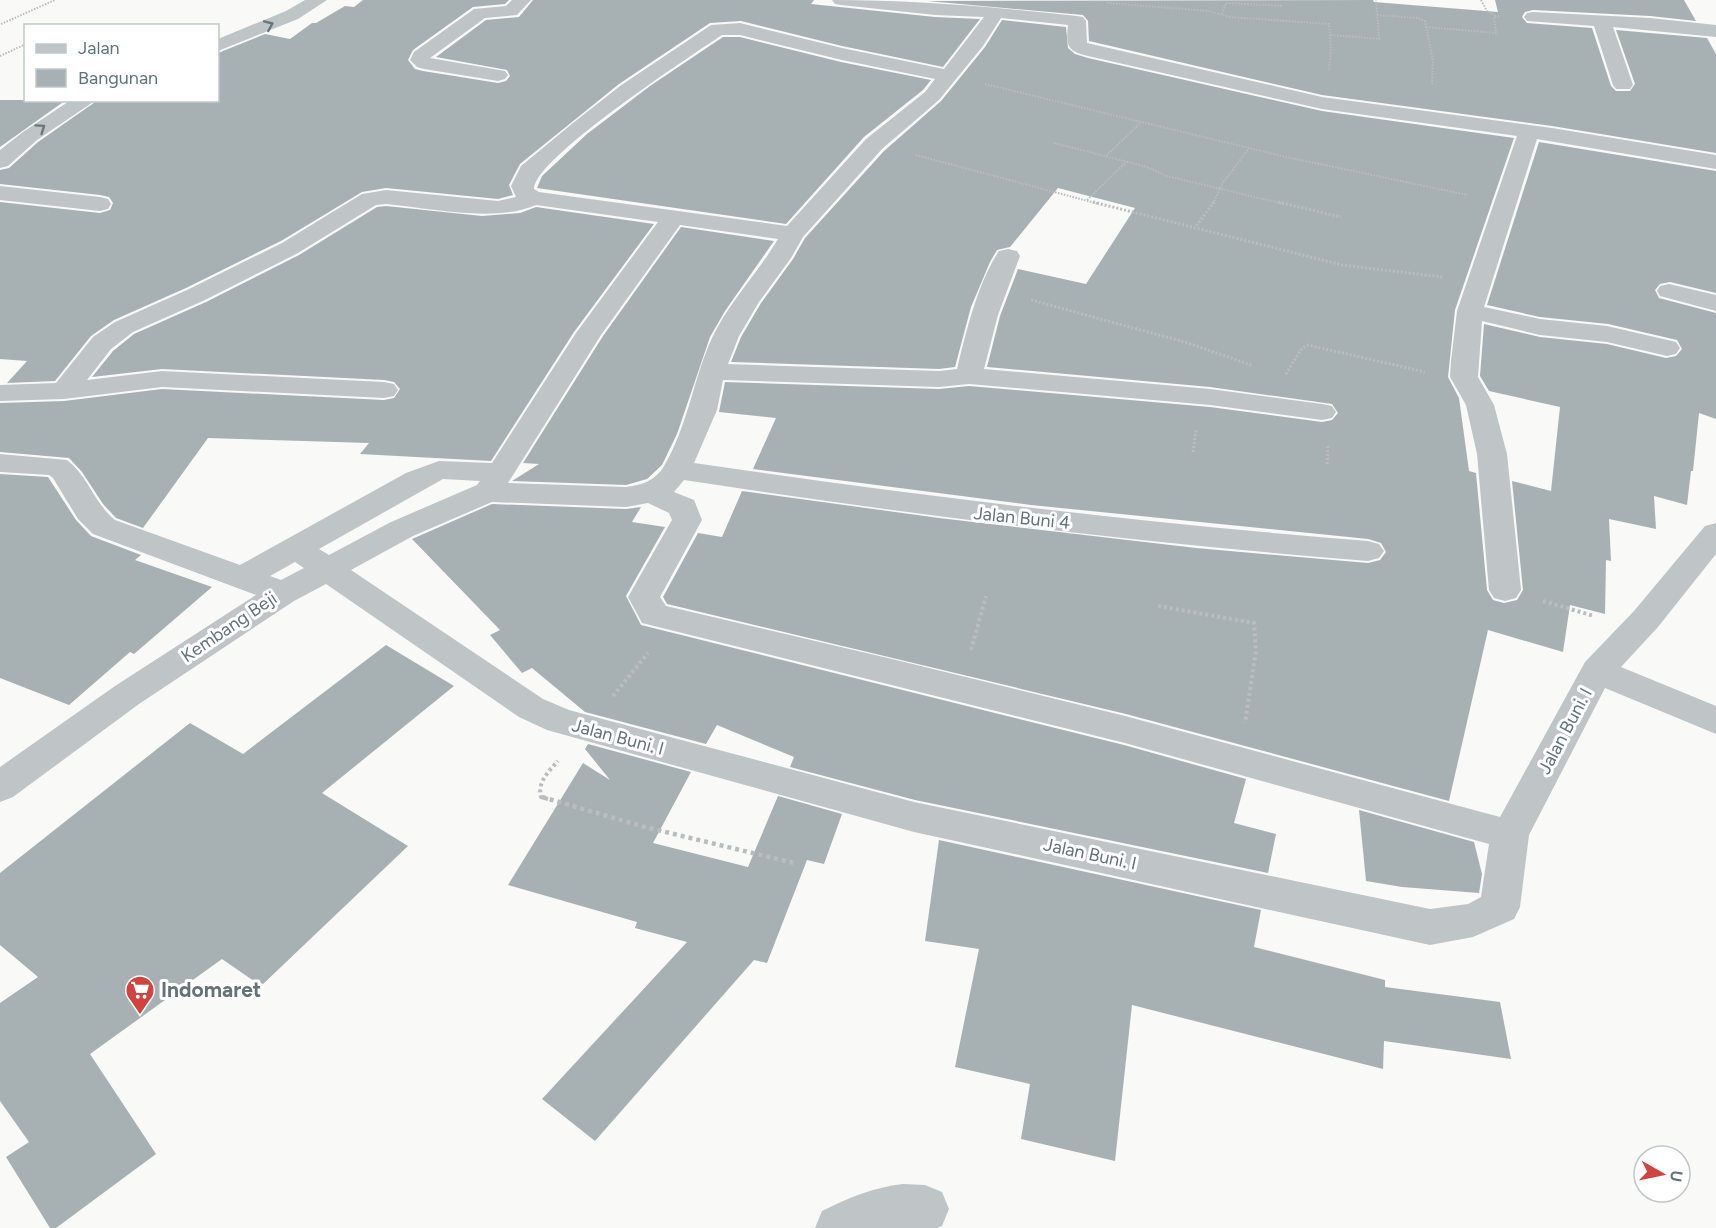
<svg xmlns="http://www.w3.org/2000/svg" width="1716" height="1228" viewBox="0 0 1716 1228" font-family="Figtree,sans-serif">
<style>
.building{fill:#a7b1b4}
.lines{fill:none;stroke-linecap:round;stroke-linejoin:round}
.path-far3{stroke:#b9bdbf;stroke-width:2;stroke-dasharray:1.5 1.5;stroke-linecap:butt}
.path-far2{stroke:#b9bdbf;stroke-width:3;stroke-dasharray:2 2;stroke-linecap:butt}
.path-far1{stroke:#b9bdbf;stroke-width:4;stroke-dasharray:3 3;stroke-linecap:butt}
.path{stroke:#b9bdbf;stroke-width:4.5;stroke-dasharray:4 4;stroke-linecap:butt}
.minor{fill:#bfc4c6;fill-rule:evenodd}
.oneway{stroke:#68787d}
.labels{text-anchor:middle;stroke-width:6;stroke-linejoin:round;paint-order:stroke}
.street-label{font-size:18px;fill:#637479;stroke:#fff}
.near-poi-label{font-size:21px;font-weight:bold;fill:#637479;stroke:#fff;text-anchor:start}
</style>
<rect width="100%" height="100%" fill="#f9f9f8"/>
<!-- building -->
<g class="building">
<path d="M363,0H509L505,4L473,7L413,50L408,60L415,69L423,71L498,83L506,81L510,76L507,70L436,57L486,20L519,17L533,0H814L811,4L935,17L980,19L943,67L842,46L741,21L710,23L619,84L520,164L509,185L513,195L498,199L386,188L362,192L281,241L186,288L114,320L91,336L55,381L7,383L27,361L0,359V202L100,213L110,210L113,203L109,197L100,195L0,184V170L9,168L38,142L98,100H218V53L265,34L290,39L312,23H316L345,6L354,7Z"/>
<path d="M1373,0L1374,2L1498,12L1495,0H1684L1696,21L1650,16L1533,10L1525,12L1522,17L1527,23L1592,28L1611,86L1616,91H1630L1635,84L1616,30L1707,38L1716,54V153L1552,126L1322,95L1089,41L1088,21L1083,15L927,1Z"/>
<path d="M1002,20L1066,27L1068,48L1075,54L1088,58L1322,111L1514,138L1455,310L1448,377L1459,398L1469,471L1476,473L1487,590L1493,600L1504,603L1517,600L1523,590L1512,481L1551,491L1560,407L1489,391L1480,376L1484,324L1540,337L1607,344L1666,358L1676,356L1682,349L1677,340L1608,324L1540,317L1487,305L1539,142L1716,171V293L1670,282L1660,284L1655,290L1659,298L1716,313V419L1699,413L1693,471H1691L1687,505L1654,496L1656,529L1609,519L1611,561L1606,560L1605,614L1570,605L1563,652L1488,630L1449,801L1126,714L667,604L663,597L698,533L722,537L742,491L939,518L1196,548L1368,563L1380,560L1386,552L1381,543L1368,539L1031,505L753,469L776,418L719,412L725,382L939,389L969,386L1210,407L1322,422L1332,420L1338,413L1332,404L1210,387L987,367L1000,316L1018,269L1086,284L1135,208L1058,188L1010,247L997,250L990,262L971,307L955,367L939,369L731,362L741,337L761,303L793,259L805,238L884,151L941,101L985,47Z"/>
<path d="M723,37H740L841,62L931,80L923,90L864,137L786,224L537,188L542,176L587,134L650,86Z"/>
<path d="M0,100H66L0,147Z"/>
<path d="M386,206L482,216L520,213L536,207L654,224L574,332L491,461L360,454L369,443L208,438L143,528L116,518L103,504L82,472L69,458L0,452V403L64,401L162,389L384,400L394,398L400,389L394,382L384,380L162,369L92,377L113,351L134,334L206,302L299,255L377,207Z"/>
<path d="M681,227L774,241L725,311L710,337L677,434L662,465L647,479L626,485L512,481L539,464L523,463L603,336Z"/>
<path d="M0,474L48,477L76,520L91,536L141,555L135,560L212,587L134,654L130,652L69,705L0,678Z"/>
<path d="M492,504L626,509L641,507L632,522L665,527L626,596L641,625L1124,745L1246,779L1234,823L1276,834L1268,873L915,800L790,767L794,757L717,725L706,744L585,712L532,668L522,673L490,635L500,630L412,539Z"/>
<path d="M386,645L454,686L322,793L408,846L261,986L222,959L90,1054L156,1154L56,1228H50L6,1157L29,1142L0,1101V1003L38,977L0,945V873L190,723L243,754Z"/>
<path d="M588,744L691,772L653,843L748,867L778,796L842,814L824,864L807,860L767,963L754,960L595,1141L542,1099L687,942L635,928L637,922L508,885L583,763L610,780L585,749Z"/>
<path d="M1359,810L1474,842L1482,874L1479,893L1402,887L1366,881Z"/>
<path d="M939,840L1261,910L1254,947L1385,980V987L1500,1002L1511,1059L1384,1041L1383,1069L1132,1005L1115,1161L1021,1139L1030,1084L955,1067L979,949L925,941Z"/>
</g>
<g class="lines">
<!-- path-far3 -->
<g class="path-far3">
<path d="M1481,0L1487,11L1496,16"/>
<path d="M1107,3L1209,11L1229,17L1329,24L1331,48L1329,71"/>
<path d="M1222,14L1226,3L1283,6"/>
<path d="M1377,15L1417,18L1425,21L1433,61L1432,84"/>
<path d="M1,24L55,0"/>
<path d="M1426,27L1496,33L1494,17L1499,16"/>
<path d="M1331,35L1379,39L1376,0"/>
<path d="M0,56L26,44"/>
<path d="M985,84L1286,157L1468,195"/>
<path d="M1054,143L1147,167L1167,176L1284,204"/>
<path d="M916,155L1099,204"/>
<path d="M1106,156L1141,122"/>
<path d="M1087,200L1126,162"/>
<path d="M1213,204L1222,184L1249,148"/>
</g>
<!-- path-far2 -->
<g class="path-far2">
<path d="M1093,202L1342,265L1442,277"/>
<path d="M1278,202L1341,217"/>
<path d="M1194,229L1214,202"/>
<path d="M1031,300L1188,343L1251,365"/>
<path d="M1286,374L1302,348L1308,345L1425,372"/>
<path d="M1193,452L1196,430"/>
<path d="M1327,464L1328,444"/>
</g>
<!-- path-far1 -->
<g class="path-far1">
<path d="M1543,601L1594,616"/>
<path d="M1158,606L1254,623L1256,651L1245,723"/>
<path d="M971,650L986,596"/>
<path d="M613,696L648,653"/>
<path d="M548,799L541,797C537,782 549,771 558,761"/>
</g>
<!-- path -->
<path class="path" d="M542,797L645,827L794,863"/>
<!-- minor -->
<g class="minor">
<path d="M305,0H327L298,19L218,51V39L286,11Z"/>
<path d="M512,0H531L517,15L485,18L430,58L505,71L508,75L505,79L498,81L424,69L417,67L410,60L414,52L474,9L506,6Z"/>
<path d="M832,0C914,0 996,7 1077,16L1083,17L1086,21L1087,43L1322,97L1552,128L1716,155V169L1537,139L1484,307L1540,319L1607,326L1676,342L1680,348L1676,354L1667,356L1607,342L1540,335L1482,321L1478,377L1494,405L1507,454L1521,590L1516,598L1505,601L1494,598L1489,590L1477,454L1466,405L1450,377L1451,361L1457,311L1517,136L1322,109L1088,56C1067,51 1066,46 1068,25L1001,18L983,46L939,100L882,149L803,237L791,258L759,302L739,336L728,364L939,371L957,369C966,332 978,282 999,251L1008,249L1017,251L1020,256L998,315L984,369L1210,389L1322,404L1332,406L1336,412L1332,418L1322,420L1210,405L969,384L939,387L723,380L717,410L694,463C918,496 1142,523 1368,541L1379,544L1384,551L1379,558L1368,561C1139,543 911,515 684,480L674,492L694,500L702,520L660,597L666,606L892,659L1125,716L1500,817L1585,662L1634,611L1705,526L1716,523V554L1658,627L1621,667L1716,706V734L1605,688L1529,835L1520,907L1514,919L1473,937L1430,945L914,832L547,730L519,717L326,584L294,601L139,704L13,797L0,802V767L115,686L256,595L93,534L78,519L53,478L49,475L0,472V454L67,460C88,476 94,503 115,520L240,565L406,473L439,461L492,463L576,333L658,222L536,205C495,223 430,208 386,204L376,205L298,253L205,300L133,332L111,349L87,380L162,371L384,382L394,384L398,390L394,396L384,398L162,387L64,399L0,401V385L56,383L93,337L115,322L187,290L282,243L362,194L386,190L498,201L516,197L511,186L521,166L573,123L620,86L711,25L740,23L842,48L944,69L984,17L935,15L841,5L835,4ZM722,35H740L842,60L935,79L925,92L866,139L787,226L539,192L534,189C533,159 692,55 722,35ZM680,225L778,239C758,273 729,302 712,338C693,379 688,426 664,466C655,481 642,485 626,487L508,483L601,335ZM443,479L480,481L477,485L391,522L329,555L319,549ZM492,502L626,507L648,503L669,513L672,520L628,597L642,623L1125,743L1489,844L1481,897L1468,904L1430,909L914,802L569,710L543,699L351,570L413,536ZM295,562L304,568L281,580L270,576Z"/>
<path d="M1533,12L1650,18L1716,25V37L1613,27L1633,85L1630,89H1616L1613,85L1594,26L1527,21L1524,17L1527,13Z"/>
<path d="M71,100H96L37,140L8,166L0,168V150L23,132Z"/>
<path d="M0,186L100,197L108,199L111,204L108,209L100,211L0,200Z"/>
<path d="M1669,284L1716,295V311L1660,296L1657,291L1660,286Z"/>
<path d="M903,1184L925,1185L942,1192L949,1209L942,1226L937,1228H815L822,1211C848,1198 874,1187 903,1184Z"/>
</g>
</g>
<!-- one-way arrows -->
<defs><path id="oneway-chevron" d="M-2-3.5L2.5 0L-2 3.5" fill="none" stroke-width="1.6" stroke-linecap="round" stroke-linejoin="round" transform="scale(1.5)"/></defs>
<g class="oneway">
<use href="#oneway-chevron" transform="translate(269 25) rotate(-23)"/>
<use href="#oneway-chevron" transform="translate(41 128) rotate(-35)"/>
</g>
<!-- icons -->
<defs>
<g id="supermarket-pin" transform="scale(1.5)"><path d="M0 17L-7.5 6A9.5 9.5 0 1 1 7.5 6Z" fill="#d2423f" stroke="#fff"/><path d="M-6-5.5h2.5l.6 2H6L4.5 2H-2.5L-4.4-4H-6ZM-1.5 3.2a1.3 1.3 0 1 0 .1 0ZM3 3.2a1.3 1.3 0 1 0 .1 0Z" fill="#fff"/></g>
</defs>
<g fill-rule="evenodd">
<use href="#supermarket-pin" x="140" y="990"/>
</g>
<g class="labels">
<!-- street labels -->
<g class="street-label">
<text transform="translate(1022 518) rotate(6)" y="6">Jalan Buni 4</text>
<text transform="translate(229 627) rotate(-34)" y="6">Kembang Beji</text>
<text transform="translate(1565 731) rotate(-62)" y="6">Jalan Buni. I</text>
<text transform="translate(618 737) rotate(15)" y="6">Jalan Buni. I</text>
<text transform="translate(1090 854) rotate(12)" y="6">Jalan Buni. I</text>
</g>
<!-- near-poi labels -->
<g class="near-poi-label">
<text x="161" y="997">Indomaret</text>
</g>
</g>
<!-- legend -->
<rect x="24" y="24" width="195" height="78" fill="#ffffff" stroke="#c1c7c9" stroke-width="1.5"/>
<rect x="36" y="44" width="30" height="9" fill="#bfc4c6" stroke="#c1c7c9" stroke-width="1.5"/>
<text x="78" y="54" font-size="18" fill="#637479">Jalan</text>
<rect x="36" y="69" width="30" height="18" fill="#a7b1b4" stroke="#c1c7c9" stroke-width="1.5"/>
<text x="78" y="84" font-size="18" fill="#637479">Bangunan</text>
<!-- north arrow -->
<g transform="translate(1662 1174) rotate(99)"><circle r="28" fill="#ffffff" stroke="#c1c7c9" stroke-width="1.5"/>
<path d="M0-4.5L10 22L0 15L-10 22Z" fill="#d2423f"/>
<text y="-9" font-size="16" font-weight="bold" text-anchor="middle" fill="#637479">U</text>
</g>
</svg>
